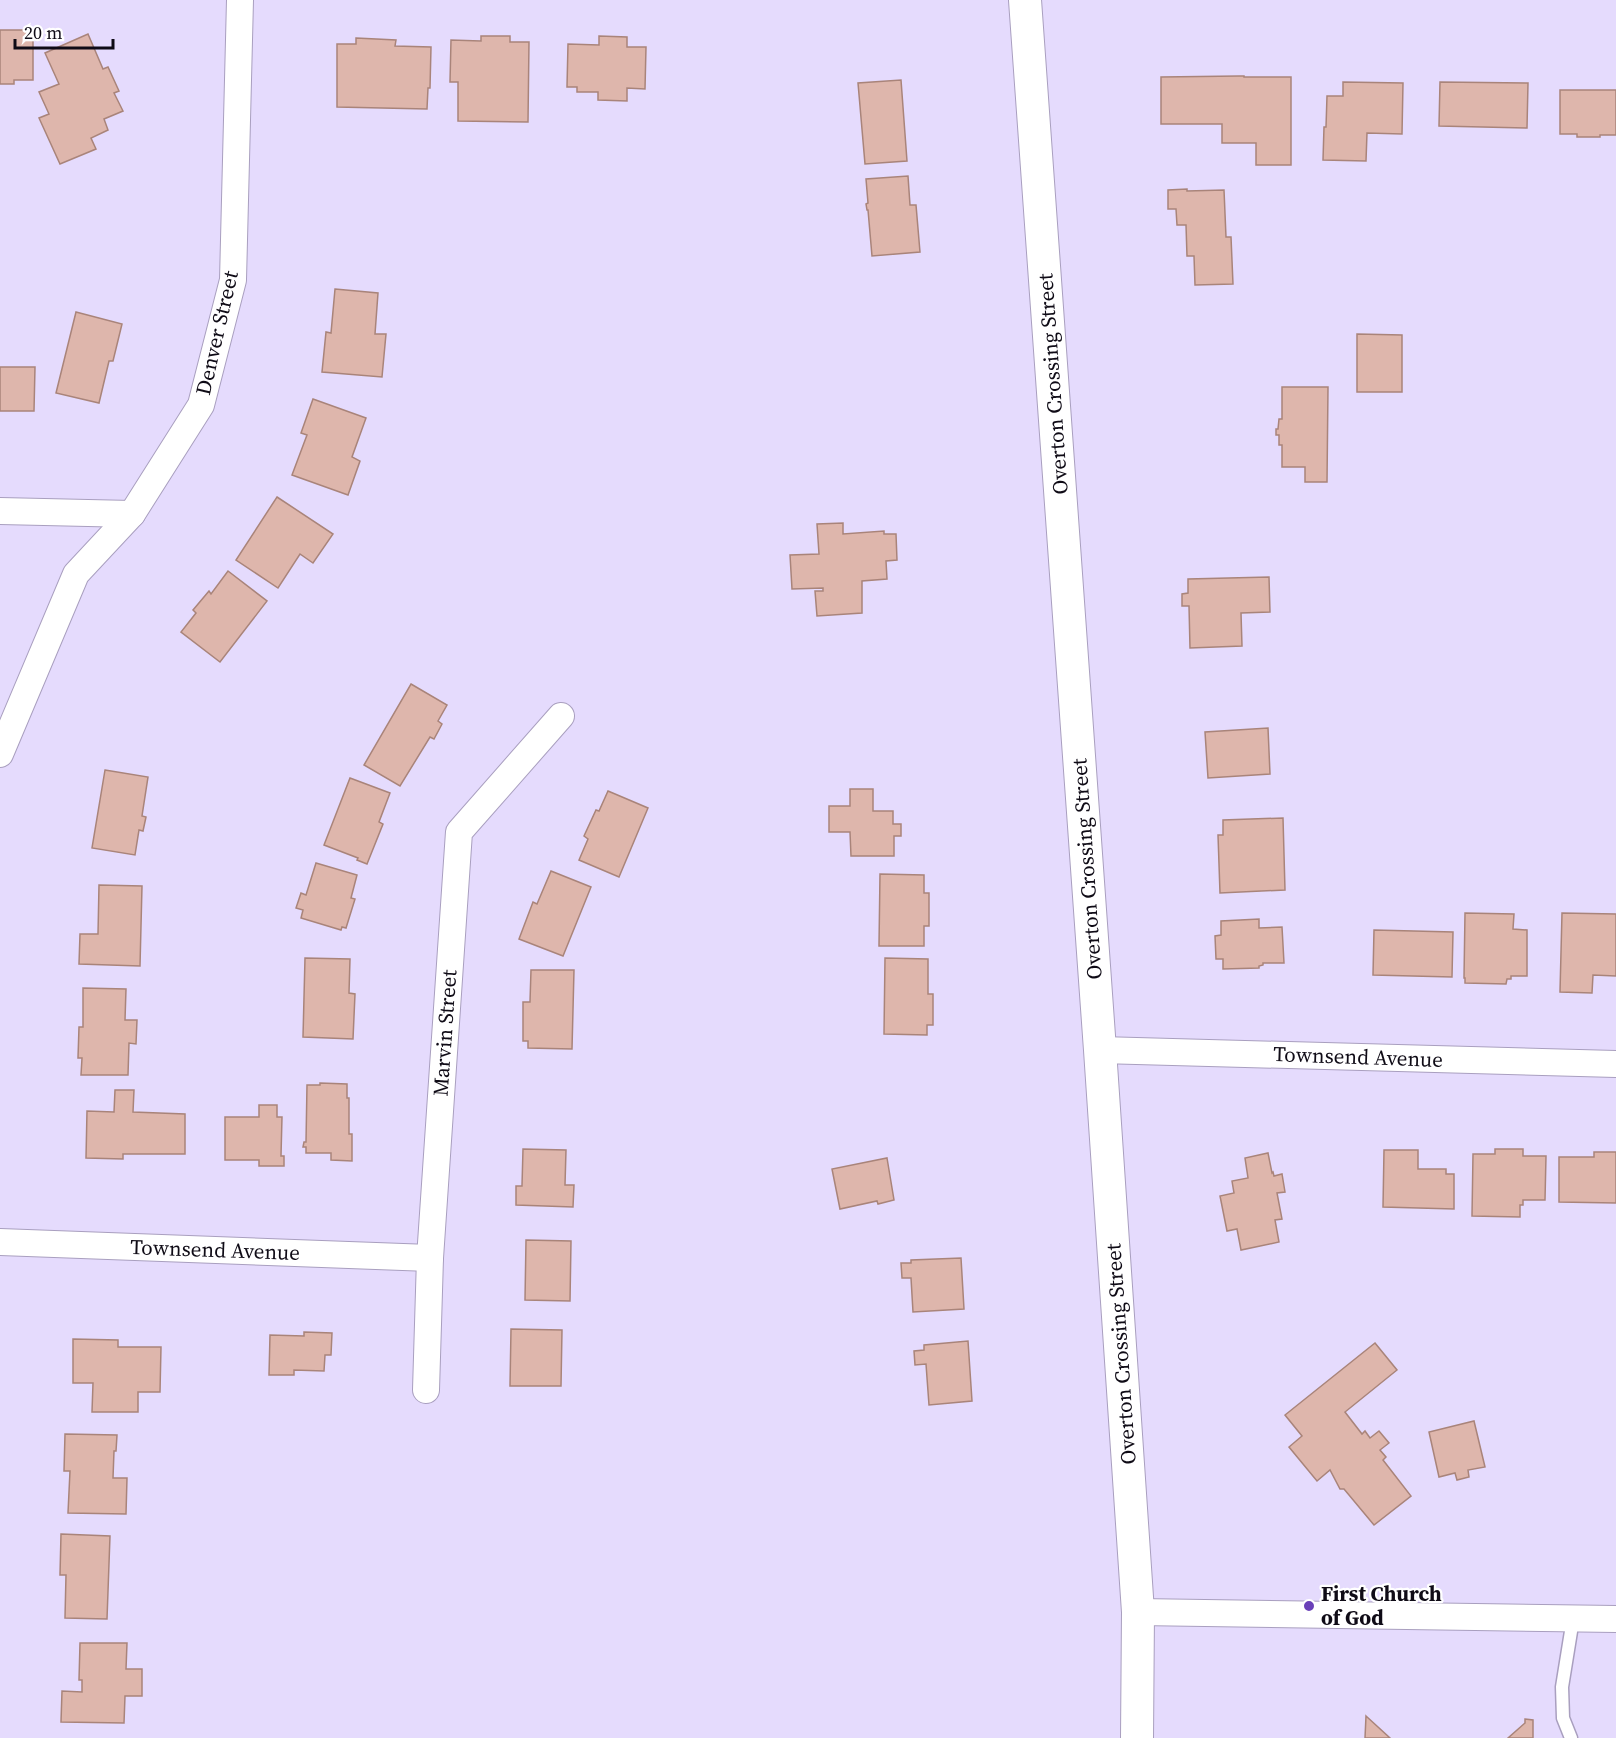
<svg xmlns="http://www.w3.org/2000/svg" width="1616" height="1738" viewBox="0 0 1616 1738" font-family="'Source Serif 4',serif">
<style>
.building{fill:#deb6ac;stroke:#a9847a;stroke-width:1.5}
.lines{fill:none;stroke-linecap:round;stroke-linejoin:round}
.service-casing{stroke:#a99fbf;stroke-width:15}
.minor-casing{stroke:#a99fbf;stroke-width:28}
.tertiary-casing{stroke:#a99fbf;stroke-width:34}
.service{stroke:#fff;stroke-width:12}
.minor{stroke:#fff;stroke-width:26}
.tertiary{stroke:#fff;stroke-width:32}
.poi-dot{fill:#6a40b8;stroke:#fff;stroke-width:2}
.labels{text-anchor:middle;stroke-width:4.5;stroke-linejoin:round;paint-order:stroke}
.street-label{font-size:21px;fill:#0f0b16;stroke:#fff}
.poi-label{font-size:21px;font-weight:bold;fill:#0f0b16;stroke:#fff;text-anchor:start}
</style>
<rect width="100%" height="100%" fill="#e5dbfd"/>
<!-- building -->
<g class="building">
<path d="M0,30H33V80H14V84H0Z"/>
<path d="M88,34L103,69L108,67L119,91L114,93L123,111L104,119L108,130L91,138L96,149L60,164L39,118L49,114L39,92L59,84L45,53Z"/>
<path d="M481,36H510V42H529L528,122L458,121V82H450L451,40L481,41Z"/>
<path d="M599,36L627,37V47H646L645,89L627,88V101L598,100V92H577V87H567L568,44L599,45Z"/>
<path d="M356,38L396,40L395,46L431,47L430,88H428L427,109L337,107V44H356Z"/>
<path d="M1239,76H1244V77H1291V165H1256V143H1222V124H1161V77Z"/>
<path d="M901,80L907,161L865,164L858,83Z"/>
<path d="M1343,82L1403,83L1402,134L1367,133L1366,161L1323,160L1324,127H1326L1327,96H1343Z"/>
<path d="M1440,82L1528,83L1527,128L1439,126Z"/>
<path d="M1560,90H1616V135H1600V137H1577V134H1560Z"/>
<path d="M908,176L910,205H916L920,252L872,256L868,210H867L866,204L868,203L866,179Z"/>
<path d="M1187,189V191L1224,190L1226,237H1231L1233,284L1195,285L1194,256H1187L1186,225H1177L1176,209H1168V190Z"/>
<path d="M335,289L378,293L375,334H386L382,377L322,372L326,332L331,333Z"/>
<path d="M76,312L122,324L113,361H109L99,403L56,393Z"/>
<path d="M1357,334L1402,335V392H1357Z"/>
<path d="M0,367H35L34,411H0Z"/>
<path d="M1282,387H1328L1327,482H1305V467H1282V445H1279V435H1276V429H1278L1279,419H1282Z"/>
<path d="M313,399L366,418L352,457L360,461L348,495L292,475L307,435L301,433Z"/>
<path d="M277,497L333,534L313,563L300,554L278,588L236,560Z"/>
<path d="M843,523V534L884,531V534H896L897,560L886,561L887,579L862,581V613L817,616L815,591H823V588L792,589L790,555L819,554L817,524Z"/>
<path d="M228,571L267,601L220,662L181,632L196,613L193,610L209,591L211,594Z"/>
<path d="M1269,577L1270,612L1241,613L1242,646L1190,648L1189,606H1182V594L1188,593V579Z"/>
<path d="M411,684L447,705L438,721L442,724L434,739L430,737L400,786L364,765Z"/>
<path d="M1268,728L1270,774L1208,778L1205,732Z"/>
<path d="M105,770L148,777L142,816L146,817L143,831L139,830L135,855L92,848Z"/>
<path d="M350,778L390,793L379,822L383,824L367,864L357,860L358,858L324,845Z"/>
<path d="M850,789H873V811H893V824H901V836H894V856H851L850,832H829V806H850Z"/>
<path d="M608,791L648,808L619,877L579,860L588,839L584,836L596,810L599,811Z"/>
<path d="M1283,818L1285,890L1220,893L1218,835H1223V820Z"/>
<path d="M316,863L357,875L351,898L355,899L346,928L342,927L341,930L301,918L303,910L296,908L301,893L306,895Z"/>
<path d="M551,871L591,887L563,956L519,939L533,902L537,904Z"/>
<path d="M880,874L924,875V893H929V926H924V946H879Z"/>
<path d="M99,885L142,886L140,966L79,964L80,934H98Z"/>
<path d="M1465,913L1514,914L1513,929L1527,930V976H1511V979H1507L1506,984L1465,983V978H1464Z"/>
<path d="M1562,913L1616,914V976L1593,975L1592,993L1560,992Z"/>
<path d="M1259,919V928L1282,927L1284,963H1263V965L1259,966V968L1223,969V959H1216L1215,936L1221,935V921Z"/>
<path d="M1374,930L1453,932L1452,977L1373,975Z"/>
<path d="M305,958L350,959L349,993L355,994L353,1039L303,1037Z"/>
<path d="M885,958L928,959V994H933V1025H927V1035L884,1034Z"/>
<path d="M531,970H574L572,1049L528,1048V1041H523V1002H530Z"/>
<path d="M83,988L126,989L125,1020H137L136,1044L129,1043L128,1075H81L82,1058H78L79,1027H83Z"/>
<path d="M320,1083L347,1084V1098H349V1134H352V1161L331,1160V1153H306V1147H303L304,1142H306L307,1085H320Z"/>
<path d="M115,1090H134L133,1112L185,1114V1154H123V1159L86,1158L87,1111L114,1112Z"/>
<path d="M259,1105H277V1117H282L281,1156H284V1166H259V1160H225V1117H259Z"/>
<path d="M523,1149L566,1150L565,1185H574L573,1207L516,1205V1186H522Z"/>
<path d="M1495,1149H1523V1156H1546L1545,1200H1523V1205H1520V1217L1472,1216L1473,1154H1495Z"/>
<path d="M1384,1150H1418V1169H1446V1174H1454V1209L1383,1207Z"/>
<path d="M1594,1152H1616V1203L1559,1202V1157H1594Z"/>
<path d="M1268,1153L1272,1173L1273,1172L1274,1176L1282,1174L1285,1192L1277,1193L1282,1219L1275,1220L1279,1242L1241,1250L1237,1229L1227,1231L1220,1196L1234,1193L1232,1181L1248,1178L1245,1158Z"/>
<path d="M887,1158L894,1200L878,1204L877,1201L840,1209L832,1169Z"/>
<path d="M526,1240L571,1241L570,1301L525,1300Z"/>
<path d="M961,1258L964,1309L913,1312L911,1278H902L901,1263H911V1260Z"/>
<path d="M511,1329L562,1330L561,1386H510Z"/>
<path d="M304,1332L332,1333L331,1355H325L324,1371L294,1370V1375H269L270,1335L304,1336Z"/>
<path d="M73,1339L118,1340V1347H161L160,1392H138V1412H92L93,1383H73Z"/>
<path d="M968,1341L972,1401L929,1405L926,1364L915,1365L914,1351L924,1350V1345Z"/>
<path d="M1375,1343L1397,1370L1345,1412L1362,1434L1365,1431L1370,1438L1379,1431L1389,1443L1380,1450L1386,1457L1383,1460L1411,1496L1374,1525L1344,1489H1340L1330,1470L1317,1481L1289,1447L1302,1436L1285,1415Z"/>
<path d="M1474,1421L1485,1467L1468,1470L1469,1477L1457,1480L1455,1473L1439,1477L1429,1432Z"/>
<path d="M65,1434L117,1435L116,1451H114L113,1478H127L126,1514L68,1513L70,1471H64Z"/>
<path d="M61,1534L110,1536L107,1619L65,1618L66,1575H60Z"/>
<path d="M80,1643H127L126,1669H142V1696H125L124,1723L61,1722L62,1691L82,1692V1680H79Z"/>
<path d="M1366,1716L1390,1738H1365Z"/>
<path d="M1525,1719L1533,1720V1738H1508L1525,1723Z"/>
</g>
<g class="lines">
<!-- service casing -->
<g class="service-casing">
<path id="service" d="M1571,1738L1563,1718L1562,1687L1573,1619"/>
</g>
<!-- minor casing -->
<g class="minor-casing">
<g id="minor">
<path d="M0,511L132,514"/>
<path d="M0,754L76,574L132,514L201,405L233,280L240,0"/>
<path d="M1100,1050L1616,1064"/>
<path d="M0,1242L430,1258"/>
<path d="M426,1390L430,1258L459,832L561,716"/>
<path d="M1138,1612L1616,1619"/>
</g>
</g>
<!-- tertiary casing -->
<g class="tertiary-casing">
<path id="tertiary" d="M1025,0L1100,1050L1138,1612L1137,1738"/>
</g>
<!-- service -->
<use href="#service" class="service"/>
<!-- minor -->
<use href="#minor" class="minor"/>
<!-- tertiary -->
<use href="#tertiary" class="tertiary"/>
</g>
<!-- markers -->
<circle class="poi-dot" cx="1309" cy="1606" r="6"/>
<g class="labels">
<!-- street labels -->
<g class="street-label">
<text transform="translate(217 333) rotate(-77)" y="7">Denver Street</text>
<text transform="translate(1053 384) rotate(-94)" y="7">Overton Crossing Street</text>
<text transform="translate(1087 869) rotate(-94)" y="7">Overton Crossing Street</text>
<text transform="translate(445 1033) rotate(-86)" y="7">Marvin Street</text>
<text transform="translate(1358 1057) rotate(2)" y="7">Townsend Avenue</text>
<text transform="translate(215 1250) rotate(2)" y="7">Townsend Avenue</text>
<text transform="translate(1121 1354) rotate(-94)" y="7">Overton Crossing Street</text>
</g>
<!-- poi labels -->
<g class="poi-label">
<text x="1321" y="1601">First Church<tspan x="1321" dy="24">of God</tspan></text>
</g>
</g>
<!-- scale -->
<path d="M15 39v9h98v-9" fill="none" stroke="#0f0b16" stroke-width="3"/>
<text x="24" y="39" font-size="18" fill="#0f0b16" stroke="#ffffff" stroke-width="4.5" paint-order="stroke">20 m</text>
</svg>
